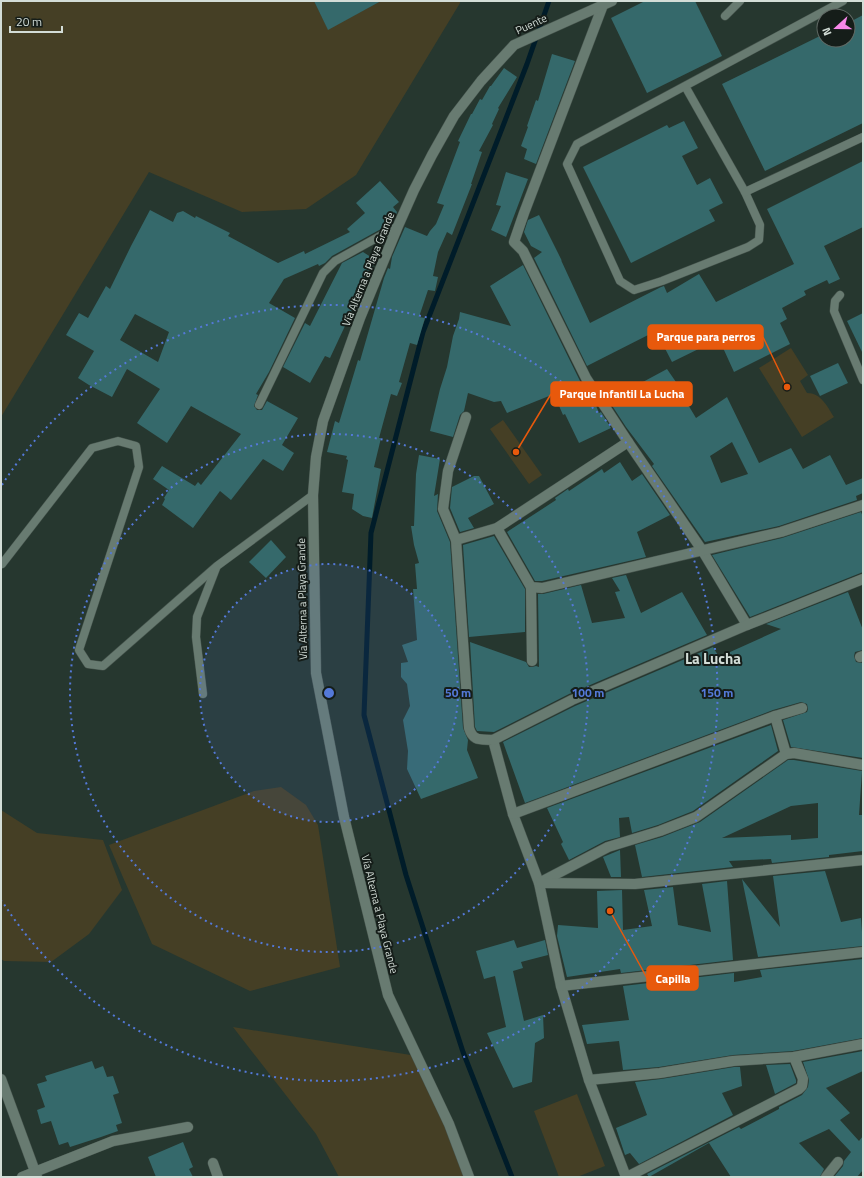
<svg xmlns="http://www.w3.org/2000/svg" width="864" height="1178" viewBox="0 0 864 1178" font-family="'Titillium Web',sans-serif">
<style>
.green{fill:#453f25}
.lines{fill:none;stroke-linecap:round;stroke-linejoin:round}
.stream{stroke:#001c29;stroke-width:5}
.building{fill:#35696b;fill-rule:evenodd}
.lane-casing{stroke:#46544d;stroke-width:9}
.street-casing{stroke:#46544d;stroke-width:11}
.lane{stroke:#687b71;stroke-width:8}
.street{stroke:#687b71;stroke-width:10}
.ring{fill:none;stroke:#5479d8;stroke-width:2;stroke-dasharray:2 4}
.labels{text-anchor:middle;stroke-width:4;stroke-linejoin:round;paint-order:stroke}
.street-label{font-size:11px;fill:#d3ddd7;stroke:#151d19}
.district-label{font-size:15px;font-weight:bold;fill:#d3ddd7;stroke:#151d19}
.centre{fill:#5479d8;stroke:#151d19;stroke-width:2}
.ring-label{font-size:12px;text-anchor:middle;font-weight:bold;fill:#5479d8;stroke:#151d19;stroke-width:4;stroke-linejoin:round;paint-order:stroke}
.leader{fill:none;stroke:#e8590c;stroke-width:1.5}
.callout-dot{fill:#e8590c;stroke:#151d19;stroke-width:1.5}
.callout{fill:#e8590c;stroke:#e8590c;stroke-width:1.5}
.callout-label{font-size:12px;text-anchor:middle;font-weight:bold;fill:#fff}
</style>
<rect width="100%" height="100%" fill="#26372f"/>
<!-- green -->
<g class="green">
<path d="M1,1H314L328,29L381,1H460V3L356,175L306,209L242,212L149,172L1,417Z"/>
<path d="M791,348L808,375L800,381L807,393C821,393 827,406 834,417L802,437L759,368Z"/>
<path d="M503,420L542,475L529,484L490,429Z"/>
<path d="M281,787L306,805L318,825L340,967L250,991L152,944L109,845L254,791Z"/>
<path d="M1,810L37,833L103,840L122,890L89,934L51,962L4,961L1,959Z"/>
<path d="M233,1027L417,1056L467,1177H339L316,1134Z"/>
<path d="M577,1094L605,1166L577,1177H559L534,1111Z"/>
</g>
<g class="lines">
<!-- stream -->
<path class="stream" d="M512,1177L463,1052L406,875L364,715L371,533L423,332L527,64L549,1"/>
</g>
<!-- building -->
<g class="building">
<path d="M314,1H381L328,30Z"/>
<path d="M645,1H695L722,56L647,93L611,18Z"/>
<path d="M863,15V123L765,171L722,84L824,34V40H848V23Z"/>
<path d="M552,54L575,61L536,164L524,159L527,149L521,146L528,127L527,126L536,100L538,101Z"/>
<path d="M504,68L517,77L498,108L499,109L492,124L493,125L479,151L482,152L471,184H472L452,235L447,232L438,252L433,276L438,277L435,291L428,290L419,317L425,318L417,345L410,343L399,382L402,383L397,396L391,394L379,438H381L374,467L381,469L372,518L363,516L352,509L354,494L342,492L348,460L346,459L347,456L327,452L335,421L339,423L358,360L360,361L384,278L388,268L390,269L392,257L405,227L427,236L430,231L436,224L444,205L437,203L460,142L458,141L471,114H472L480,99L482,100L490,86H491Z"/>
<path d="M684,121L698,148L682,156L697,185L710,178L723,203L709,210L715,221L631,263L583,167L667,125L669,128Z"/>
<path d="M863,161V227L824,246L840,279L829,284L827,280L804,291L806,295L782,308L787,319L780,323L790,344L734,372L719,339L672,362L656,331L587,366L534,258L542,252L531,246L524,232L528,220L539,215L562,261L561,260L590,323L661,287L664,286L667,293L699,274L716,302L794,264L767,209Z"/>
<path d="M506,172L528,179L506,237L491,230L501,206L496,205Z"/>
<path d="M380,181L399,202L393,207L397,212L395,217L381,229L332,256L325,263L319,266L318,264L284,279L269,303L295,318L269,372L256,394L258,395L254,406L257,410H262L267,401L298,418L282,445L294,453L283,471L263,459L231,500L220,491L193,528L162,505L165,499L164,498L169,490L153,479L162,466L195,486L198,482L201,485L241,434L191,406L167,443L137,423L160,389L127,369L112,397L89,385L78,378L94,351L66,335L79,313L88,318L106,286L110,289L131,246L150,210L173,222L177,213L183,211L195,218L196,216L230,233L228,236L278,263L304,251L305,254L350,232L347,229L365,213L356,203ZM135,314L169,332L158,362L120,340Z"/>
<path d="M363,252L374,259V264L330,358L325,356L310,383L283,367L305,323L310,326L342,263Z"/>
<path d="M523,265L580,381L595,403L599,413L601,412L611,428L579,443L565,414L563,415L554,394L507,413L501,401L494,402L468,393L464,411L460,415L453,437L430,431L440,389L447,367L453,336L459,319L460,312L511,326L490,286Z"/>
<path d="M863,313V354L847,321Z"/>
<path d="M838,363L848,383L820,396L810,376Z"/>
<path d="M667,369L676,382L675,383L696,418L727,397L759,463L791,448L803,469L830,455L846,485L863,478V493L856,496L857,500L779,526L705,542L652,466L654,464L626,427L611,404L629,391L628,390ZM732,442L748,474L721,483L710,456Z"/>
<path d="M419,455L440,459L434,496L438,494L437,511L450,542L463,728L468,740L467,750L478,778L421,799L407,769L408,751L403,720L410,706L407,684L401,677V663L408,662L402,645L417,640L413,589H417L415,564L419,563L414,545L411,526H414L416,474Z"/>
<path d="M620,462L632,481L642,474L670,515L637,532L646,557L542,581H535L507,532L556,500L555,498L568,489L569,491L602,469L604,473Z"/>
<path d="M474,476H479L494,504L468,518L474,528L460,532L450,508L452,487Z"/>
<path d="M861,512L863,517V572L750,617L712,555L782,538Z"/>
<path d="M494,536L525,589V632L469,637L463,545Z"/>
<path d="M271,540L286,557L266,578L249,562Z"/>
<path d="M626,575L641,613L682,592L707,635L569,694L494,732L477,731L475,727L470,642L526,662L529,667H532L536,666L539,667L538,594H543L581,585L592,623L625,618L615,592L620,591L612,578Z"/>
<path d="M848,592L863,630V650L855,652L854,656L856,662L863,663V758L791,747L783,720L807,712L808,709L807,704L801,702L773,710L525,803L503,742L575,706L713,647L719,657L781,629L766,624Z"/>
<path d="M771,725L778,751L693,811L658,825L632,833L629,817L619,818L620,837L605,841L569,860L561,844L563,842L547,808Z"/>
<path d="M788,760H794L862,771L859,815H863V851L829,855V857L772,863L771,859L729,861L733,867L642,877L635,845L662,837L700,822ZM818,803V838L791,840V835L722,838L791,806Z"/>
<path d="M620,850L621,877H611L603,857Z"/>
<path d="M825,871L841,922L861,918L863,946L758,957L742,879L780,927L773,876Z"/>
<path d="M727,881L733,960L621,973L620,969L567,977L557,936L558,925L598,928L597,891L622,890L623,930L652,926L644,890L673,887L678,925L711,932L702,884Z"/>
<path d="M514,940L517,948L545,940L548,955L521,962L523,968L513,971L524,1021L543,1015L544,1038L535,1043L532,1082L513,1088L487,1033L506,1027L495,976L484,979L476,951Z"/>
<path d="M863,959V1038L793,1051L733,1055L659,1067L623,1070L619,1041L587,1044L582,1025L629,1020L623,986L734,973V982L762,977L760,970Z"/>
<path d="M863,1051V1071L826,1088L850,1113L840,1120L859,1141L863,1136V1170L857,1177H834L843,1166L844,1161L851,1152L829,1129L799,1143L824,1169L820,1177H731L709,1143L649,1177L647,1174L739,1127L741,1129L779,1109V1107L802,1095L808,1087L809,1080L803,1062Z"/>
<path d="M92,1061L95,1069L103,1066L107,1077L113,1076L119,1093L113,1095L122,1123L116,1125L118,1131L101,1137L70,1147L68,1142L59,1145L51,1121L41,1124L37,1110L45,1107L37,1084L47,1081L45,1076Z"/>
<path d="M790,1064L796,1080V1083L775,1094L766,1065Z"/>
<path d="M734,1067H740L742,1086L722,1093L733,1115L639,1164L630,1153L625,1155L616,1128L647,1115L635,1082L661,1079Z"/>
<path d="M183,1142L193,1167L189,1169L193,1177H156L148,1157Z"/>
</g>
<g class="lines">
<!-- lane casing -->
<g class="lane-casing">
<g id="lane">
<path d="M725,16L740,1"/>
<path d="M685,86L745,192L760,225L759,240L748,247L662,281L634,290L620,281L567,164L577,144L843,1"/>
<path d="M745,192L863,137"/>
<path d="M840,295L835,301L834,311L863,380"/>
<path d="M259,405L323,273L335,261L398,226"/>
<path d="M2,564L92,448L118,441L136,446L139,467L79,650L88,664L103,666L217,566L313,495"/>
<path d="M203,694L196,637L197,617L216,568"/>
</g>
</g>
<!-- street casing -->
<g class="street-casing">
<g id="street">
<path d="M603,5L524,213L514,242L523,251L586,378L628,442L702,550L747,625"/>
<path d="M466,417L448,471L443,509L456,540L469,728C473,742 481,739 493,740L513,814L539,883L561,986L589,1080L626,1177"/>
<path d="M497,528L531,587L542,588L781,532L863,505"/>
<path d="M456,540L497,528L628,442"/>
<path d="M531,587L532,661"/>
<path d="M860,657L863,656"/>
<path d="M775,716L786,754"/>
<path d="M493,740L572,700L747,625L863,579"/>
<path d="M513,814L775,716L802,708"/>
<path d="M539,883L608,847L660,831L696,817L786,754L794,753L863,765"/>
<path d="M541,883L635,884L863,860"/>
<path d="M561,986L863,952"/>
<path d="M1,1079L37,1177"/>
<path d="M589,1080L660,1073L733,1061L794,1057L863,1044"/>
<path d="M213,1163L218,1177"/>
<path d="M22,1177L113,1141L188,1127"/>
<path d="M469,1177L449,1124L388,995L344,817L316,673L313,495L316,457L323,421L360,318L398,226L414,190L432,155L454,116L481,81L514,45L612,1"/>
<path d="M627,1177L799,1089L802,1086L803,1079L794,1057"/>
<path d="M826,1177L838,1162"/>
</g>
</g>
<!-- lane -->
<use href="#lane" class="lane"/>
<!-- street -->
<use href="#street" class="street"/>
</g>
<!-- distance rings -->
<circle cx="329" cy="693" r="129" fill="#5479d8" fill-opacity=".12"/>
<g class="ring">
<circle cx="329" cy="693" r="129"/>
<circle cx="329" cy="693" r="259"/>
<path d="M2 485A388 388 0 1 1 2 901"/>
</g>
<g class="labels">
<!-- street labels -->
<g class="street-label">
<text transform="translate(531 24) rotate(-25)" y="4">Puente</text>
<text transform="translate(368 269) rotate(-68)" y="4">Vía Alterna a Playa Grande</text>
<text transform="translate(302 599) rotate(-91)" y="4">Vía Alterna a Playa Grande</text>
<text transform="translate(380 914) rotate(76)" y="4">Vía Alterna a Playa Grande</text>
</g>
<!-- district labels -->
<g class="district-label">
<text x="713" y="664">La Lucha</text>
</g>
</g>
<circle cx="329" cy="693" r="6" class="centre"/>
<g class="ring-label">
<text x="458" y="697">50 m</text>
<text x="588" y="697">100 m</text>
<text x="717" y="697">150 m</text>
</g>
<!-- callouts -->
<path class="leader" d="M787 387L763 337M516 452L551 394M610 911L647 978"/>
<g class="callout-dot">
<circle cx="787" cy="387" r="4"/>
<circle cx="516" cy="452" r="4"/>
<circle cx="610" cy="911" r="4"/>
</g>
<g class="callout">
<rect x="648" y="325" width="115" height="24" rx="4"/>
<rect x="551" y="382" width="141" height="24" rx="4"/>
<rect x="647" y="966" width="51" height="24" rx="4"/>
</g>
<g class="callout-label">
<text x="706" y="341">Parque para perros</text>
<text x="622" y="398">Parque Infantil La Lucha</text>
<text x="673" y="983">Capilla</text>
</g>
<!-- border -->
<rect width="864" height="1178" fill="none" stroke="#d3ddd7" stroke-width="4"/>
<!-- north arrow -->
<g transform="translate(836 28) rotate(249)"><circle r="19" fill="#151d19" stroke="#616a65"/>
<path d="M0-3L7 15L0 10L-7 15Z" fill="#f888ea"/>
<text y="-6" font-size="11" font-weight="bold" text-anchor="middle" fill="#d3ddd7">N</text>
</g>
<!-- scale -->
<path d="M10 26v6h52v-6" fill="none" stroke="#d3ddd7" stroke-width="2"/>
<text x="16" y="26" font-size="12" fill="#d3ddd7" stroke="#151d19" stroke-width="3" paint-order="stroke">20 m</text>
</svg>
